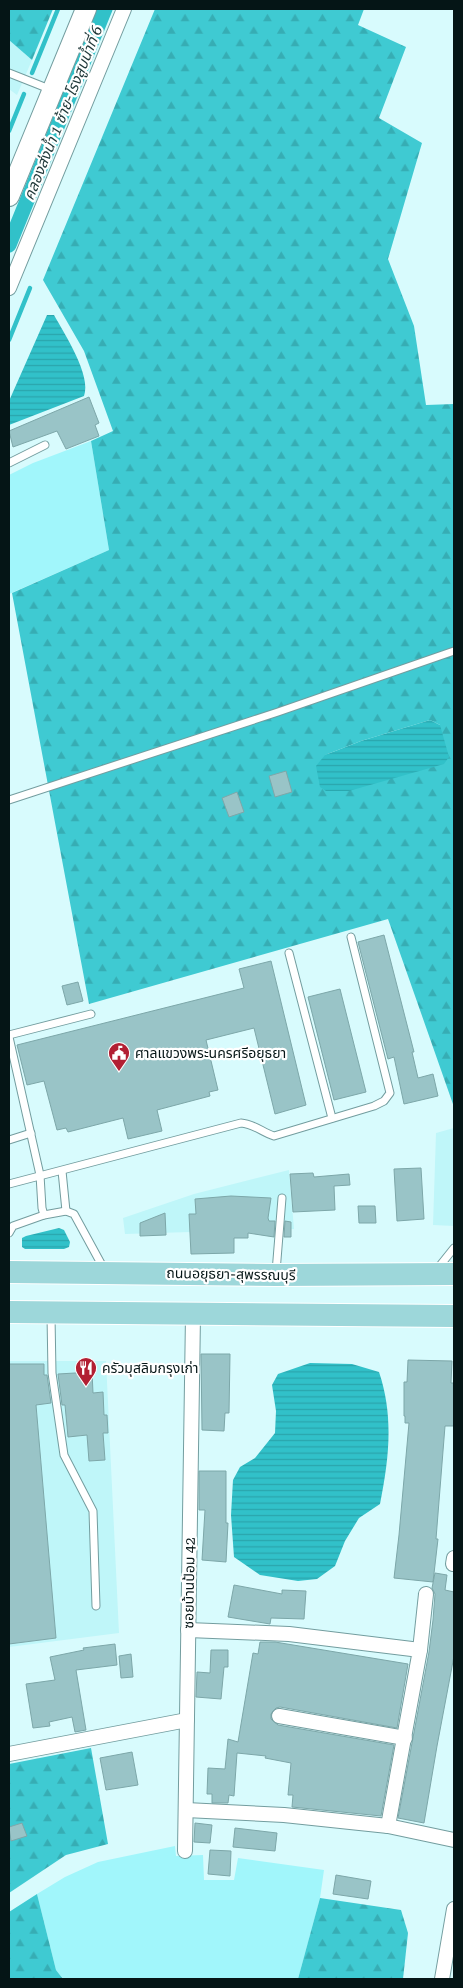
<svg xmlns="http://www.w3.org/2000/svg" width="463" height="1988" viewBox="0 0 463 1988" font-family="'Roboto Serif','Noto Sans Thai',serif">
<style>
.built{fill:#bff6f9}
.grass{fill:#a1f6fb}
.forest{fill:url(#forest-firs);fill-rule:evenodd}
.water{fill:url(#water-rules)}
.lines{fill:none;stroke-linecap:round;stroke-linejoin:round}
.stream{stroke:#31c1c9;stroke-width:4.5}
.canal{stroke:#31c1c9;stroke-width:15}
.building{fill:#99c4c7;stroke:#7da7a9}
.lane-casing{stroke:#739d9f;stroke-width:9}
.street-casing{stroke:#739d9f;stroke-width:16}
.secondary-casing{stroke:#739d9f;stroke-width:22}
.primary-casing{stroke:#fff;stroke-width:24}
.lane{stroke:#fff;stroke-width:7}
.street{stroke:#fff;stroke-width:14}
.secondary{stroke:#fff;stroke-width:20}
.primary{stroke:#9dd7da;stroke-width:22}
.labels{text-anchor:middle;stroke-width:4.5;stroke-linejoin:round;paint-order:stroke}
.poi-label{font-size:14px;fill:#051516;stroke:#fff;text-anchor:start}
.street-label{font-size:14px;fill:#051516;stroke:#fff}
.water-label{font-size:15px;font-style:italic;fill:#1f3738;stroke:#fff}
</style>
<defs>
<pattern id="forest-firs" width="22" height="20" patternUnits="userSpaceOnUse" patternTransform="scale(1.25)"><rect width="22" height="20" fill="#3fcad2"/><path d="M5 1l3.5 6h-7zM16 11l3.5 6h-7z" fill="#36adb4"/></pattern>
<pattern id="water-rules" width="6" height="5" patternUnits="userSpaceOnUse" patternTransform="scale(1.25)"><rect width="6" height="5" fill="#31c1c9"/><path d="M0 2.5h6" fill="none" stroke="#2aa5ac"/></pattern>
</defs>
<rect width="100%" height="100%" fill="#d8fbfd"/>
<!-- built -->
<g class="built">
<path d="M9,40L32,60L17,95L9,89Z"/>
<path d="M454,1128V1226L433,1225L436,1133Z"/>
<path d="M289,1170L294,1229L125,1234L123,1218L194,1194Z"/>
<path d="M9,1361H106L119,1633L9,1647Z"/>
</g>
<!-- grass -->
<g class="grass">
<path d="M91,441L109,550L9,594V475L33,463Z"/>
<path d="M175,1846L176,1856L203,1855L204,1880H234L238,1858L324,1870L320,1898L298,1979H63L56,1970L37,1894L65,1877L98,1862Z"/>
</g>
<!-- forest -->
<g class="forest">
<path d="M9,9H53L32,60L9,40Z"/>
<path d="M155,9H364L358,25L406,47L379,118L422,143L388,259L414,326L426,405L454,404V1107L388,919L89,1004L12,593L109,550L91,441L113,431L84,351L43,280ZM430,720L440,725L325,755L361,741Z"/>
<path d="M91,1748L108,1844L66,1855L9,1893V1764Z"/>
<path d="M37,1894L56,1970L63,1979H9V1912Z"/>
<path d="M320,1898L401,1910L408,1933L403,1979H298Z"/>
</g>
<!-- water -->
<g class="water">
<path d="M47,315H54C64,333 92,376 84,396L9,425V401Z"/>
<path d="M430,720L440,725L449,757L444,764L349,791H326L320,787L316,766L325,755L361,741Z"/>
<path d="M59,1228L64,1230L70,1242L69,1247L64,1249H25L22,1247V1238L26,1236Z"/>
<path d="M310,1363L352,1364L379,1372C394,1416 389,1459 380,1504L359,1518L345,1541L335,1566L317,1579L298,1581L260,1575L234,1557L231,1515L233,1480L240,1467L255,1458L275,1433L276,1411L272,1385L278,1374Z"/>
</g>
<g class="lines">
<!-- stream -->
<g class="stream">
<path d="M32,73L58,9"/>
<path d="M9,131L24,94"/>
<path d="M9,340L30,288"/>
</g>
<!-- canal -->
<path class="canal" d="M9,245L105,9"/>
</g>
<!-- building -->
<g class="building">
<path d="M89,397L99,423L95,425L99,436L66,449L57,431L13,447L9,431Z"/>
<path d="M286,771L292,792L275,797L269,776Z"/>
<path d="M237,792L244,812L229,817L222,798Z"/>
<path d="M384,935L414,1052H412L418,1078L433,1074L438,1096L404,1104L394,1057L388,1059L358,942Z"/>
<path d="M271,961L306,1105L275,1114L254,1028L206,1040L218,1090L209,1092L210,1096L157,1110L162,1131L128,1139L123,1118L68,1132L66,1128L57,1130L44,1081L27,1085L17,1045L244,988L239,969Z"/>
<path d="M78,982L83,1001L67,1005L62,986Z"/>
<path d="M340,989L366,1092L334,1100L308,997Z"/>
<path d="M421,1168L424,1219L397,1221L394,1169Z"/>
<path d="M313,1173L314,1177L349,1174L350,1185L334,1186L335,1210L293,1212L290,1174Z"/>
<path d="M231,1196L271,1198L268,1218L269,1221H275L274,1237L248,1233V1238H234V1253L191,1254L189,1214H196L195,1199Z"/>
<path d="M358,1206H375L376,1223H359Z"/>
<path d="M165,1213L166,1235L140,1236V1223Z"/>
<path d="M285,1221L291,1222V1237H284Z"/>
<path d="M201,1354H230L229,1413H225L224,1431L202,1430Z"/>
<path d="M408,1360L452,1361L451,1383H454V1426H445L436,1539H438L433,1582L394,1578L399,1535L409,1423H405V1416H404V1382H407Z"/>
<path d="M9,1364H44V1375H47L51,1403L36,1405L56,1638L9,1644Z"/>
<path d="M92,1372L93,1393L103,1392L104,1415H107L108,1433H103L105,1460L89,1461L87,1435L68,1437L65,1405H62L58,1374Z"/>
<path d="M199,1471H226V1523H228L226,1562L202,1560L205,1510H199Z"/>
<path d="M435,1573L447,1575L445,1590L454,1592V1656L437,1746L424,1823L398,1818L429,1652L433,1620L435,1594L432,1588Z"/>
<path d="M234,1585L282,1594V1590L306,1591L304,1619L271,1618L270,1624L228,1617Z"/>
<path d="M260,1642H275L408,1664L397,1728L280,1707L276,1708L271,1714V1719L278,1725L394,1745L381,1816L292,1807L293,1795H288L291,1763L265,1758L266,1756L237,1753L234,1796L229,1795L228,1803H212V1794H207L208,1768L225,1769L228,1739L238,1742L253,1653L258,1654Z"/>
<path d="M115,1644L117,1665L76,1670L86,1730L75,1732L72,1717L49,1722L50,1726L33,1728L26,1684L55,1680L50,1657L84,1650L83,1648Z"/>
<path d="M211,1650H228V1667H224L221,1699L196,1697L197,1672L210,1673Z"/>
<path d="M131,1654L133,1677L121,1678L119,1656Z"/>
<path d="M132,1752L138,1785L106,1790L100,1758Z"/>
<path d="M22,1823L27,1836L11,1841L9,1827Z"/>
<path d="M195,1823L212,1825L210,1843L194,1842Z"/>
<path d="M235,1828L277,1833L275,1851L233,1847Z"/>
<path d="M210,1850L231,1851L230,1876L208,1874Z"/>
<path d="M336,1875L371,1881L368,1899L333,1894Z"/>
</g>
<g class="lines">
<!-- lane casing -->
<g class="lane-casing">
<g id="lane">
<path d="M9,73L52,90"/>
<path d="M9,463L45,445"/>
<path d="M9,800L278,712L454,651"/>
<path d="M289,953L332,1118"/>
<path d="M9,1035L91,1014"/>
<path d="M9,1037L40,1175L42,1208L44,1215"/>
<path d="M9,1140L31,1133"/>
<path d="M62,1171L66,1211"/>
<path d="M9,1184L241,1123C254,1124 262,1132 274,1136L374,1106L384,1101L390,1093L351,937"/>
<path d="M9,1233L13,1226L44,1215L66,1211L74,1214L104,1269"/>
<path d="M438,1268L454,1248"/>
<path d="M276,1272L282,1198"/>
<path d="M51,1316L52,1373L64,1455L93,1511L96,1606"/>
</g>
</g>
<!-- street casing -->
<g class="street-casing">
<g id="street">
<path d="M9,288L124,9"/>
<path d="M453,1564L454,1558"/>
<path d="M188,1630L289,1634L420,1650L388,1826"/>
<path d="M420,1650L426,1594"/>
<path d="M279,1716L405,1738"/>
<path d="M9,1754L187,1720"/>
<path d="M186,1810L284,1815L388,1826L454,1840"/>
<path d="M185,1851L193,1315"/>
<path d="M442,1979L454,1909"/>
</g>
</g>
<!-- secondary casing -->
<g class="secondary-casing">
<path id="secondary" d="M9,196L86,9"/>
</g>
<!-- primary casing -->
<g class="primary-casing">
<g id="primary">
<path d="M9,1272L276,1275L454,1274"/>
<path d="M9,1312L454,1316"/>
</g>
</g>
<!-- lane -->
<use href="#lane" class="lane"/>
<!-- street -->
<use href="#street" class="street"/>
<!-- secondary -->
<use href="#secondary" class="secondary"/>
<!-- primary -->
<use href="#primary" class="primary"/>
</g>
<!-- icons -->
<defs>
<g id="civic-pin" transform="scale(1.125)"><path d="M0 17L-7.5 6A9.5 9.5 0 1 1 7.5 6Z" fill="#b21f33" stroke="#fff"/><path d="M-.6-6.5H3V-4.5H.6V-3L4-1V1h2V6H-6V1h2V-1L-.6-3ZM-1.2 2.5V6h2.4V2.5Z" fill="#fff"/></g>
<g id="restaurant-pin" transform="scale(1.125)"><path d="M0 17L-7.5 6A9.5 9.5 0 1 1 7.5 6Z" fill="#b21f33" stroke="#fff"/><path d="M-5-6h1v4h1v-4h1v4h1v-4h1v5L-1.5 .5V6h-2V.5L-5-1ZM5-6V6H3V1.5H1.5Q1.5-4 5-6Z" fill="#fff"/></g>
</defs>
<g fill-rule="evenodd">
<use href="#civic-pin" x="119" y="1053"/>
<use href="#restaurant-pin" x="86" y="1368"/>
</g>
<g class="labels">
<!-- poi labels -->
<g class="poi-label">
<text x="135" y="1058">ศาลแขวงพระนครศรีอยุธยา</text>
<text x="102" y="1373">ครัวมุสลิมกรุงเก่า</text>
</g>
<!-- street labels -->
<g class="street-label">
<text transform="translate(231 1274) rotate(1)" y="5">ถนนอยุธยา-สุพรรณบุรี</text>
<text transform="translate(189 1583) rotate(-89)" y="5">ซอยบ้านป้อม 42</text>
</g>
<!-- water labels -->
<g class="water-label">
<text transform="translate(63 113) rotate(-68)" y="5">คลองส่งน้ำ 1 ซ้าย-โรงสูบน้ำที่ 6</text>
</g>
</g>
<!-- border -->
<rect width="463" height="1988" fill="none" stroke="#051516" stroke-width="20"/>
</svg>
